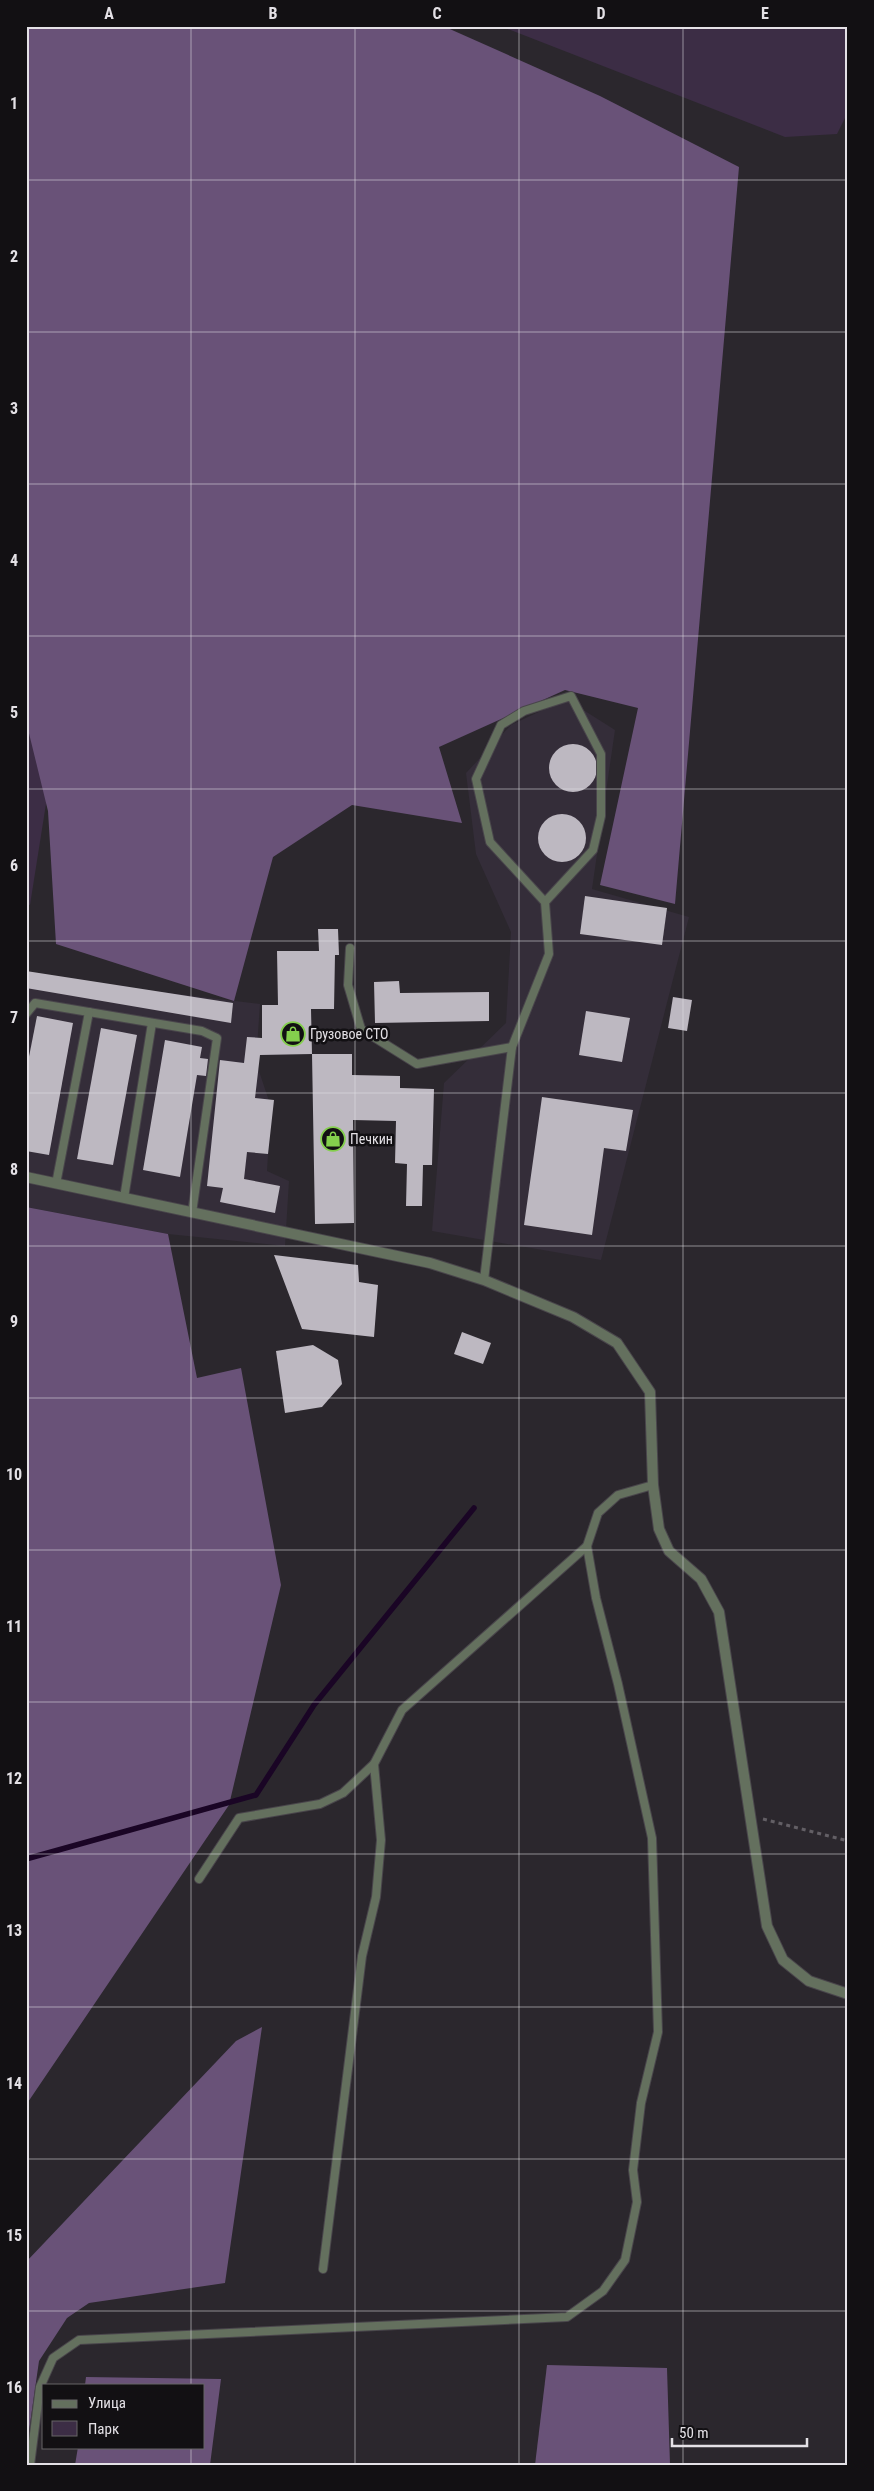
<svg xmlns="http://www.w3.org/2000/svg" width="874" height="2491" viewBox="0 0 874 2491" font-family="'Roboto Condensed',sans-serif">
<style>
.built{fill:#342d39}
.green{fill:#3c2d45}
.forest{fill:#695278}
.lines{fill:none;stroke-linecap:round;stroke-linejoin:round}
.stream{stroke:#1a0525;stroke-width:5.5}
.building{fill:#bdb8c1}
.lane-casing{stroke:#49454b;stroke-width:10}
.street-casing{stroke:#49454b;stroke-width:12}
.path{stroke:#635f65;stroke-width:3;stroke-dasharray:4 4;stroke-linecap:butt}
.lane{stroke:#64705e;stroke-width:8}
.street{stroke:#64705e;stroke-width:10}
.grid{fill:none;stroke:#e4e1e6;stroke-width:1;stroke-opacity:0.55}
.labels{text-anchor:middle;stroke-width:5;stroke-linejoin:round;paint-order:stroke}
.poi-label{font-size:14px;fill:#e4e1e6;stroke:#121013;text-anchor:start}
.neatline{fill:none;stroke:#e4e1e6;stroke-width:2}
.grid-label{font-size:16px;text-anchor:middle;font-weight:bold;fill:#e4e1e6}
</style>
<rect width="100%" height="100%" fill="#2b272d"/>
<!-- built -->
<g class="built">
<path d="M566,699L615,730L592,889L689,917L601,1260L432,1231L444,1083L506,1023L511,932L476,854L466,773L511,725Z"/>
<path d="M26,976L260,1004L256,1062L271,1107L267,1171L289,1181L285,1246L168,1234L26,1207Z"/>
</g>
<!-- green -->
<g class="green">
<path d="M500,26H848V112L837,134L785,137Z"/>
<path d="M26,622L58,728L30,905L26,904Z"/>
</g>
<!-- forest -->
<g class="forest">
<path d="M26,26H443L600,96L739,167L675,904L600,885L638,708L565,690L439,747L462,823L352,805L273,857L234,1001L56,944L48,811L26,721Z"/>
<path d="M26,1207L168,1234L197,1378L241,1368L281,1585L229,1805L26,2105Z"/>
<path d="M262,2027L225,2283L89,2303L67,2318L39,2361L26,2452V2262L236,2041Z"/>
<path d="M547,2365L667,2368L670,2465H535Z"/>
<path d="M86,2377L221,2379L210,2465H75L78,2447H204V2385H85Z"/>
</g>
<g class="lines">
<!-- stream -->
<path class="stream" d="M26,1859L256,1795L314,1705L474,1508"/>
</g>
<!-- building -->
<g class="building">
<circle cx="573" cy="768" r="24"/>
<circle cx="562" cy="838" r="24"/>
<path d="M585,896L667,908L662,945L580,934Z"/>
<path d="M318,929H338L339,955H335L334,1009H311L312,1054L260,1055L255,1098L274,1100L268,1154L247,1152L244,1179L280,1186L275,1213L220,1202L223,1188L207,1186L220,1060L244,1063L247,1037L262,1038V1005H278L277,951H319Z"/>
<path d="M26,971L233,1003L231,1023L26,988Z"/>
<path d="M399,981L400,993L489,992V1021L375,1023L374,982Z"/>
<path d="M673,997L692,1000L687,1031L668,1028Z"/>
<path d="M586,1011L630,1018L622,1062L579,1055Z"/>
<path d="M37,1016L73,1023L49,1155L26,1151V1072Z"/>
<path d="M101,1028L137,1035L113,1165L77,1159Z"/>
<path d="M165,1040L202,1047L200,1058L208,1059L206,1076L197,1075L180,1177L143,1170Z"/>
<path d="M312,1054H352V1075L400,1076V1088L434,1089L432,1165H423L422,1206H406L407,1164L395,1163L396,1121L353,1120L354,1223L315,1224Z"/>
<path d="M542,1097L633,1110L626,1151L604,1148L592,1235L524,1225Z"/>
<path d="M274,1255L358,1265L359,1282L378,1285L374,1337L302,1329Z"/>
<path d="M462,1332L491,1343L483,1364L454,1354Z"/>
<path d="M313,1345L338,1360L342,1384L322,1407L285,1413L276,1351Z"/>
</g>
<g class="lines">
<!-- lane casing -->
<g class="lane-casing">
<g id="lane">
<path d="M350,948L348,985L361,1029L417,1064L512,1047"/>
<path d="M26,1014L35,1003L202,1031L217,1038L192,1213"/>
<path d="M56,1184L89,1012"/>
<path d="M124,1198L152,1023"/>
<path d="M484,1280L512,1047L549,954L545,902L490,842L476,779L501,725L524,711L571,696L601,754V816L593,850L545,902"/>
<path d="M199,1879L239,1818L320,1804L343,1793L374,1764"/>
<path d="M323,2269L362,1956L376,1897L381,1840L374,1764L402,1710L587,1546"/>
<path d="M30,2465L40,2387L53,2358L79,2340L567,2317L603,2291L625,2260L637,2202L633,2170L641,2103L658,2032L652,1838L618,1684L596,1598L587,1546L598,1513L618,1495L653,1485"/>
</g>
</g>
<!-- street casing -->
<g class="street-casing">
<path id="street" d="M26,1177L430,1263L484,1280L573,1317L617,1343L650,1392L653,1485L659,1529L669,1551L701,1579L719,1612L767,1926L783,1960L809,1981L848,1994"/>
</g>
<!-- path -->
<path class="path" d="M763,1819L848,1841"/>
<!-- lane -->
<use href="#lane" class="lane"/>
<!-- street -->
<use href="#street" class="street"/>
</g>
<!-- grid -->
<path class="grid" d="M191,26V2385M355,26V2465M519,26V2465M683,26V2465M26,180H848M26,332H848M26,484H848M26,636H848M26,789H848M26,941H848M26,1093H848M26,1246H848M26,1398H848M26,1550H848M26,1702H848M26,1854H848M26,2007H848M26,2159H848M26,2311H848M191,2447V2465"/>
<!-- icons -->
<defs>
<g id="shop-ring" transform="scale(1.25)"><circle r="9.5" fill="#121013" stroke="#84cf4d" stroke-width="1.5"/><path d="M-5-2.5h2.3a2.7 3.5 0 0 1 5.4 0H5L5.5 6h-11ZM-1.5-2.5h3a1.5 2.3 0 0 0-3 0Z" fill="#84cf4d"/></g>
</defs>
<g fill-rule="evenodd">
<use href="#shop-ring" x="293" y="1034"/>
<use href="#shop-ring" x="333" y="1139"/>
</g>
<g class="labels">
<!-- poi labels -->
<g class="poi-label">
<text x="310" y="1039">Грузовое СТО</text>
<text x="350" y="1144">Печкин</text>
</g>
</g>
<!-- border -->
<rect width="874" height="2491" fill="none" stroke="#121013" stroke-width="55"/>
<!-- legend -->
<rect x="42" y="2384" width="162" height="65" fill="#121013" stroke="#666467"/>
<rect x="52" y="2400" width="25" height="8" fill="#64705e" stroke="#666467"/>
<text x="88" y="2408" font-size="15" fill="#e4e1e6">Улица</text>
<rect x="52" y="2421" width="25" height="15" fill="#3c2d45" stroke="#666467"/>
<text x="88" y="2434" font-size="15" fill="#e4e1e6">Парк</text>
<!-- scale -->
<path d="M672 2438v8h135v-8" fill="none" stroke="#e4e1e6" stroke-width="2.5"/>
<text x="679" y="2438" font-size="15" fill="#e4e1e6" stroke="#121013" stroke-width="4" paint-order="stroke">50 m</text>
<rect x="28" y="28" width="818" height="2436" class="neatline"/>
<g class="grid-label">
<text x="109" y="19">A</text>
<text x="273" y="19">B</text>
<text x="437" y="19">C</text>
<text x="601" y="19">D</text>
<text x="765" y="19">E</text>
<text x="14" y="109">1</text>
<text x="14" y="262">2</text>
<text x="14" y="414">3</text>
<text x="14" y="566">4</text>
<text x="14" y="718">5</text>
<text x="14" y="871">6</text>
<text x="14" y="1023">7</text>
<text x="14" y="1175">8</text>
<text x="14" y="1327">9</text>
<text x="14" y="1480">10</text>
<text x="14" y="1632">11</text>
<text x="14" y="1784">12</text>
<text x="14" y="1936">13</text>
<text x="14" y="2089">14</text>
<text x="14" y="2241">15</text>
<text x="14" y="2393">16</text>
</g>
</svg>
